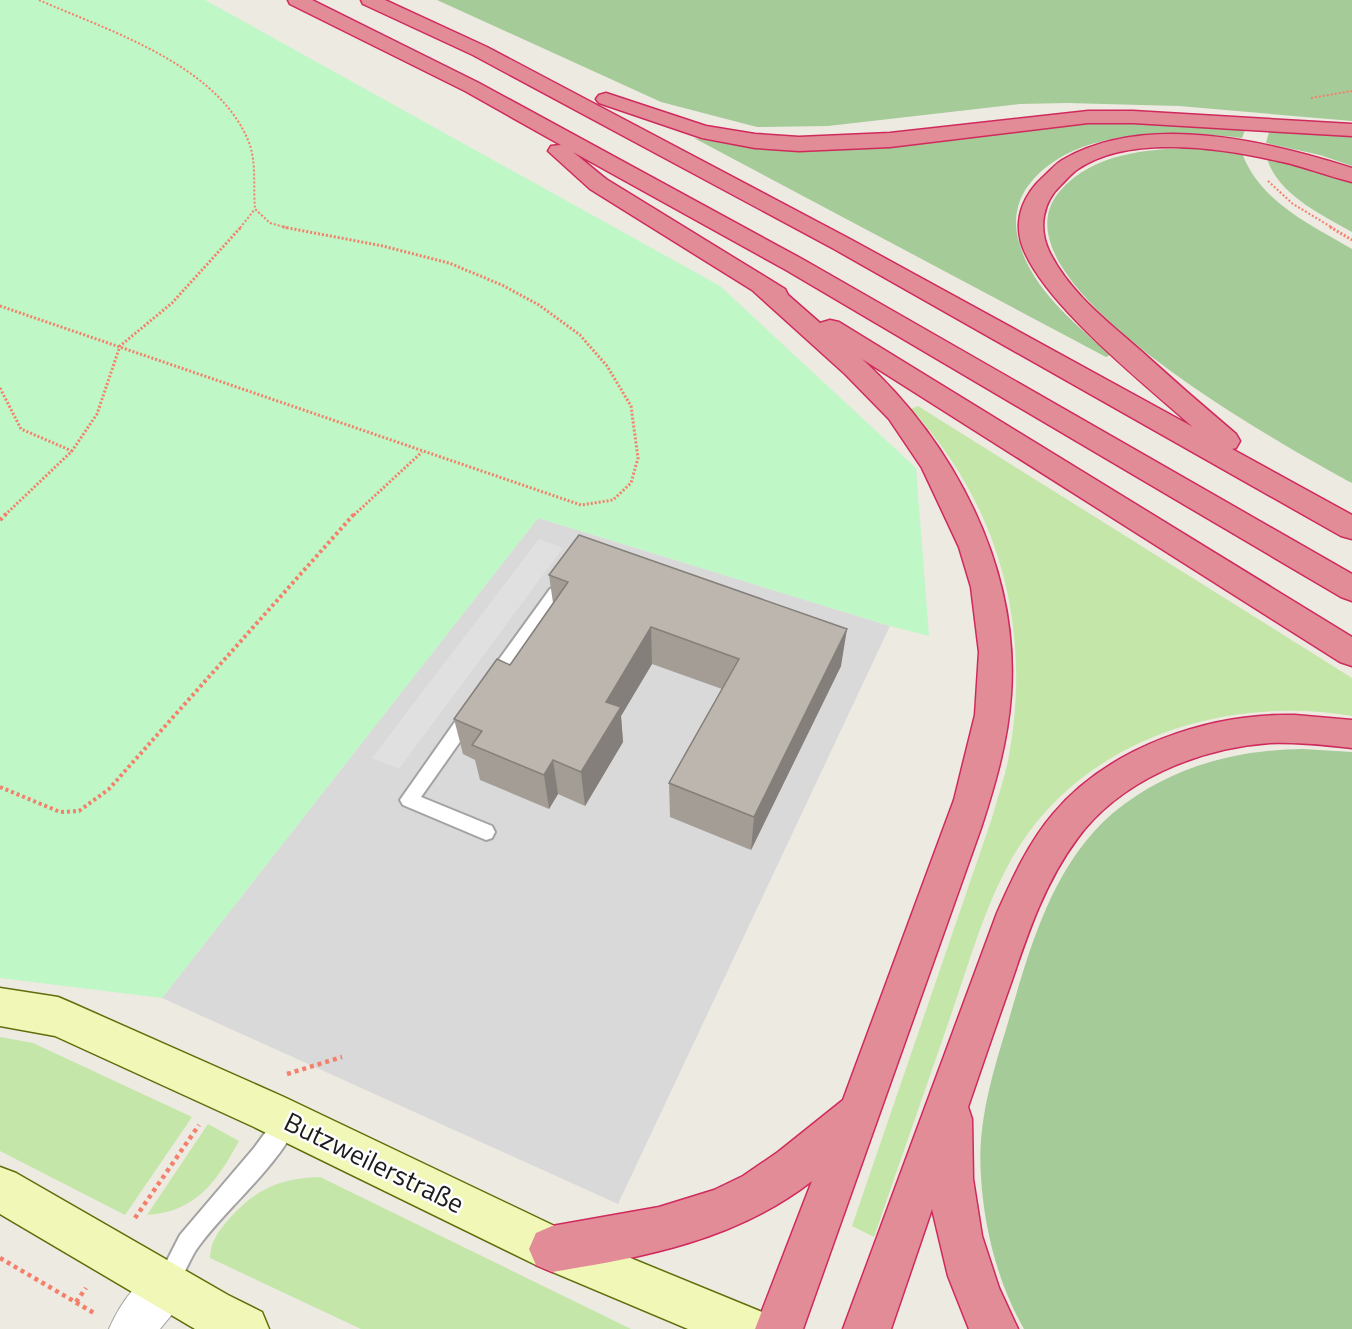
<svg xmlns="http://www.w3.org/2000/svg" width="1352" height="1329" viewBox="0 0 1352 1329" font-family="'Titillium Web',sans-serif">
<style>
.residential{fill:#dad9d9}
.grass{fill:#c4e6a9}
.forest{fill:#a5cb98}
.park{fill:#bff7c6}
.parking{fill:#e0e0e0}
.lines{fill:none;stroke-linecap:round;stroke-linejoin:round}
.lane-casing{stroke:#a3a3a3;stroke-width:4}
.street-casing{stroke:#a3a3a3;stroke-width:2}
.secondary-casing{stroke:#5e6e09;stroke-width:3}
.highway-casing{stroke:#d02a5c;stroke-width:3}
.path-far3{stroke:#f4806c;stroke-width:2;stroke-dasharray:2 2;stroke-linecap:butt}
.path-far2{stroke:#f4806c;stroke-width:3;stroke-dasharray:2 2;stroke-linecap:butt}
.path-far1{stroke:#f4806c;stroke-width:4;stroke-dasharray:3 3;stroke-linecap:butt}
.path{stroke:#f4806c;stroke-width:4.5;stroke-dasharray:4 4;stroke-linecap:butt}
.lane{fill:#fff;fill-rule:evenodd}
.street{fill:#fff;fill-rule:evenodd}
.secondary{fill:#f1f7b7;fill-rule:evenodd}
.highway{fill:#e28c98;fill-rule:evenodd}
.wall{fill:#a39d96}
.shaded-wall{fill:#847f7a}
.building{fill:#bdb6af;stroke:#847f7a;stroke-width:1.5}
.labels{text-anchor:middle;stroke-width:5;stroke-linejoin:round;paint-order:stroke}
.near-street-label{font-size:27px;fill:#1c1c1c;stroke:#fff}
</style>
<rect width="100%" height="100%" fill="#edeae2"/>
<!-- residential -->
<path class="residential" d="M538,518L890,626L618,1204L162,998Z"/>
<!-- grass -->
<g class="grass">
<path d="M918,406L1352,678V716C1228,695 1090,737 1020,845C988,895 972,954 953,1009C927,1085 900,1161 874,1237L852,1226L992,818C997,799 1004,780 1008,761C1033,631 1001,507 911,409Z"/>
<path d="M0,1037L33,1043L192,1117L125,1215L0,1151Z"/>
<path d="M208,1124L239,1141C217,1181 196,1212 147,1215Z"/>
<path d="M320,1177L631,1329H361L210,1258C210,1243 218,1232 227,1221C254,1190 279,1178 320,1177Z"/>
</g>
<!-- forest -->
<g class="forest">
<path d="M437,0H1352V121L1179,106L1067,103L1020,104L828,126L757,127L661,102Z"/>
<path d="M1079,124H1149L1245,130L1242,138C1176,130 1072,126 1028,186C1016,202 1013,223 1019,242C1032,290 1075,323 1110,355L1106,357L694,138L760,149L848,150L894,147Z"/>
<path d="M1269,132L1352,136V166L1320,155L1266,143Z"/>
<path d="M1194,148L1242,153C1260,202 1310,224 1352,249V483C1292,450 981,281 1060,191C1093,153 1146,149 1194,148Z"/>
<path d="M1267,158L1352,182V232C1322,215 1277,194 1267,158Z"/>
<path d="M1303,749L1352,752V1329H1024C998,1284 984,1228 981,1177C977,1124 992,1075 1007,1026C1029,951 1051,866 1113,813C1167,768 1233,750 1303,749Z"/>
</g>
<!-- park -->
<path class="park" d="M0,0H205L720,286L916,468L929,636L890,626L538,518L162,998L0,978Z"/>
<!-- parking -->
<path class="parking" d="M539,539L563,548L399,769L372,758Z"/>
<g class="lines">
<!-- lane casing -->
<g class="lane-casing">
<g id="lane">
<path d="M556,587L562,589L564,593L562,597L499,686L493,688L487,686L485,681L487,676L550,589Z"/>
<path d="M470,707L476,709L479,714L476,719L421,797L492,826L495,832L492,838L486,840L403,805L400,800L464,709Z"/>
<path d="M287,1111L295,1114L298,1122C279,1166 224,1210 196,1250C188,1263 182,1279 175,1292L167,1296L159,1292L155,1284L180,1235L254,1148L279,1114Z"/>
</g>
</g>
<!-- street casing -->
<g class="street-casing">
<path id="street" d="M167,1263L183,1269L189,1285L183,1301L160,1329H109C120,1303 141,1274 167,1263Z"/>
</g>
<!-- secondary casing -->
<g class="secondary-casing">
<g id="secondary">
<path d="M0,988L58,997L72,1003L284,1097L567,1232L762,1312L769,1329H688L536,1265L254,1127L55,1036L0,1026Z"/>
<path d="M0,1167L16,1173L228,1295L262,1312L269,1329H195L0,1214Z"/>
</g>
</g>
<!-- highway casing -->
<g class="highway-casing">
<g id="highway">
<path d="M288,0H312L479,83L804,260L1352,574V601L1341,597L786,270L573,152L606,179L785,289L788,295L820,323L830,320L839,322L1352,637V666L1340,662L862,359C954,443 1020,568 1011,695C1008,741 995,785 981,828L803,1329H755L812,1181C736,1240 645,1257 552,1272L536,1265L529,1249L536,1233L552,1226L659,1207L714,1190L743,1176L778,1152L843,1100L954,800L975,715L979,652L971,587L959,547L922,468L889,419L845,374L752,290L590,189L548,151L551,146L561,145L465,91L290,4Z"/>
<path d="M361,0H385L487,47L850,239L1193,427C1146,385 1038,300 1021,242C1014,217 1025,193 1043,177C1050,171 1056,163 1064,159C1147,112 1267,141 1352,168V182C1327,176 1303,166 1278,161C1221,148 1129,134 1078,169C1072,173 1066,180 1061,185C1043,202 1038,227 1049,251C1069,292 1107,321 1140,350C1172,379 1204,407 1236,434L1240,441L1236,448L1232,449L1352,515V539L1341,536L834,249L473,55L363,4Z"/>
<path d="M606,93L706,126L755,134L799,137L890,133L1088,111H1133L1352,124V136L1133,123H1088L890,147L799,151L755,148L702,138L599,103L596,99L599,95Z"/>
<path d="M1295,715L1352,720V748C1325,745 1298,742 1270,743C1199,748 1120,780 1077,839C1045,882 1028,933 1011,983C996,1025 982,1066 968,1107L972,1119L973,1179L982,1236L999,1288L1018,1329H969L948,1276L932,1209L891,1329H843L997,913C1012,879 1029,842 1053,814C1109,747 1209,713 1295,715Z"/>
</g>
</g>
<!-- path-far3 -->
<g class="path-far3">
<path d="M39,0C109,31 216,64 248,140C257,161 253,187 255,209L270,223L288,228"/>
<path d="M1311,98L1352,91"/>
<path d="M1268,181L1293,204L1333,228"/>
<path d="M240,228L255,209"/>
</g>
<!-- path-far2 -->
<g class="path-far2">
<path d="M1330,227L1352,240"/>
<path d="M0,306L581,505L613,500L631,483L638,458L631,406L607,366L580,335L539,305L502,285L449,263L383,246L283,227"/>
<path d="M0,388L21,429L72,451"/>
<path d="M5,515L72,451L97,414L120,346L172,303L241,227"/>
<path d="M354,515L422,452"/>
</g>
<!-- path-far1 -->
<g class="path-far1">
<path d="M0,520L7,513"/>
<path d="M0,787L60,812L79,811L109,789L355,513"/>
</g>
<!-- path -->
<g class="path">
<path d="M287,1074L342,1057"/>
<path d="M135,1218L199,1125"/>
<path d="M0,1258L94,1313"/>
<path d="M76,1302L86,1288"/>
</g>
<!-- lane -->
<use href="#lane" class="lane"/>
<!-- street -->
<use href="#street" class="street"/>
<!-- secondary -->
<use href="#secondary" class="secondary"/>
<!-- highway -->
<use href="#highway" class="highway"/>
</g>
<!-- wall -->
<path class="wall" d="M549,575L841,666L751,850L670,817L669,783L722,689L652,664L621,716L623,742L585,806L558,794L549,809L480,780L475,760L463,754L454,719L510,665L553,603Z"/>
<!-- shaded-wall -->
<g class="shaded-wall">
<path d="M651,627L652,664L621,716L623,742L585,806L581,772L606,702Z"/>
<path d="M847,629L841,666L751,850L754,817Z"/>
<path d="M553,760L558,794L549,809L544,775Z"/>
</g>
<!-- building -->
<path class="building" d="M579,535L847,629L754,817L669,783L739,659L651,627L606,702L621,707L581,772L553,760L544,775L472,745L482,731L454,719L497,659L510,665L568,582L549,575Z"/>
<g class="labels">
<!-- near-street labels -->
<g class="near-street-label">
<text transform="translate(374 1163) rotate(26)" y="9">Butzweilerstraße</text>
</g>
</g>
</svg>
